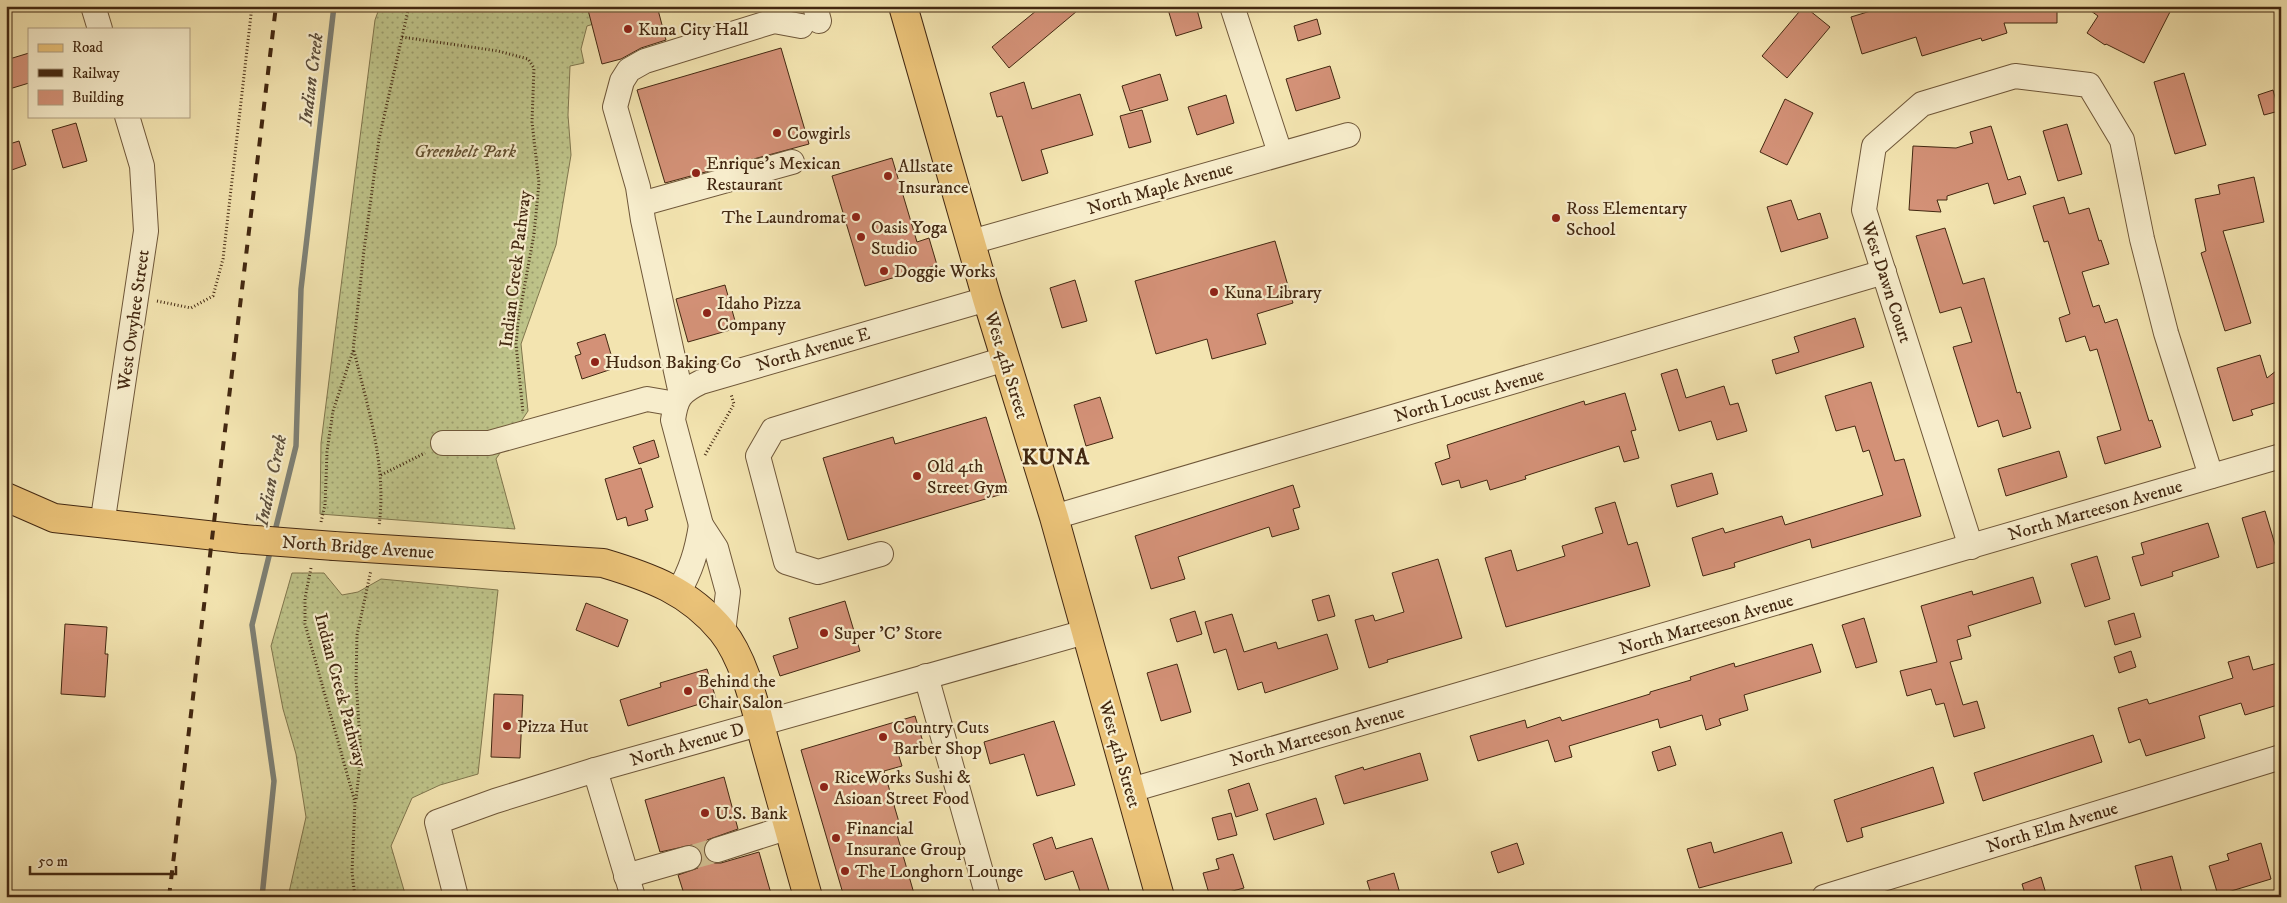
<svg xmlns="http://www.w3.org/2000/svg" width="2287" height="903" viewBox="0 0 2287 903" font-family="'IM FELL DW Pica',serif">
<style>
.grass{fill:url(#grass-dots);stroke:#80764d}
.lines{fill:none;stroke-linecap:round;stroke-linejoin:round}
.stream{stroke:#7d8075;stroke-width:5.5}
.building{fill:#d39177;stroke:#432811}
.minor-tunnel{stroke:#d0be90;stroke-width:24;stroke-dasharray:24 12;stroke-linecap:butt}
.minor-casing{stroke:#6f5739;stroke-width:26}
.major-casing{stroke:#432811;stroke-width:30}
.path{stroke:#432811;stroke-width:3;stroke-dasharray:1 2.5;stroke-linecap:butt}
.minor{stroke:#f7edcc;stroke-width:24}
.major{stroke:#eac278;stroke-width:28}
.rail{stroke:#432811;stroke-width:4;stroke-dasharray:9 9;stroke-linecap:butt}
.major-bridge-casing{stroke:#432811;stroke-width:30;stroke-linecap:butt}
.major-bridge{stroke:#eac278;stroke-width:28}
.poi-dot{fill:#8f2418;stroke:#f7edcc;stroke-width:2}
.labels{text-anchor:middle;stroke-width:4.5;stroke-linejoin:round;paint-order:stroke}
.poi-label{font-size:18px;fill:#432811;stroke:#f7edcc;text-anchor:start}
.park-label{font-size:18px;font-style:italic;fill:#624f2f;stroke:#f7edcc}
.street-label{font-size:18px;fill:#432811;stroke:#f7edcc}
.water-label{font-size:19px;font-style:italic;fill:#5b4d3b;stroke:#f7edcc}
.district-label{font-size:22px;font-weight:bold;letter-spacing:1px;fill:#432811;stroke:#f7edcc}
</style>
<defs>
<pattern id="grass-dots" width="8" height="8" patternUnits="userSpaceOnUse" patternTransform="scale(1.25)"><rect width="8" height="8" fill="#bec389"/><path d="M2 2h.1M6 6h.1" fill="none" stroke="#9c9e6f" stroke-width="1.8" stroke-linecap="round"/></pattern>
</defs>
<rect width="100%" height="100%" fill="#f3e4b0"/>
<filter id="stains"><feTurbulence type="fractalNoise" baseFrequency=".004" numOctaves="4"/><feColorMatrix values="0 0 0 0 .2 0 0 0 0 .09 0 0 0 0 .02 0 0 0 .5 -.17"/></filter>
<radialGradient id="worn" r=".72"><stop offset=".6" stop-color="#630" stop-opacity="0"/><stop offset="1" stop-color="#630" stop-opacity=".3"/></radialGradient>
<!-- grass -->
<g class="grass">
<path d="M380,6H592L597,23L587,26L581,49L584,63L570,66L568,115L571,155L556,245L521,344L528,411L496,459L515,529L320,514L321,443L375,20Z"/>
<path d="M292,573H324L342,595L358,592L381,579L498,590L478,774L440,785L412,798L391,846L406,897H288L306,817L296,754L283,709L271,646Z"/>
</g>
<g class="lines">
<!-- stream -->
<g class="stream">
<path d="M274,535L296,446L301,289L334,6"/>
<path d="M262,897L274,781L252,625L271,548"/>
</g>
</g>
<!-- building -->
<g class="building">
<path d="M587,6H657L666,40L641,48L621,59L602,64Z"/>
<path d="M1042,6H1083L1009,68L992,47Z"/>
<path d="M1167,6H1196L1202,28L1176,36Z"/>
<path d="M1804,6L1830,27L1787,78L1762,56Z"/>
<path d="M1887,6H1895L1896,10L1909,6H2057V23H2004L2007,33L1982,41L1981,38L1922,56L1916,37L1862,54L1851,17Z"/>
<path d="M2084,6H2173L2144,63L2106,44L2105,45L2087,33L2098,16Z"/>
<path d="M1317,19L1321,34L1298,41L1294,26Z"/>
<path d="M781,48L809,144L665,183L637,90Z"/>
<path d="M29,53V83L6,90V60Z"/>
<path d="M1330,66L1340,98L1296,111L1286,79Z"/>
<path d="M2184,73L2206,145L2175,154L2154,82Z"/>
<path d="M1160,74L1168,100L1130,111L1122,86Z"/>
<path d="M1024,82L1032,109L1080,94L1093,135L1041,150L1048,173L1022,181L1002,116L997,117L990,93Z"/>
<path d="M2273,90L2279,111L2264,115L2258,95Z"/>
<path d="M1226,95L1234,123L1197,135L1188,107Z"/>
<path d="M1785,99L1813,113L1787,165L1760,152Z"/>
<path d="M1142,110L1151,142L1129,148L1120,116Z"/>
<path d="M76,123L87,161L63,168L52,130Z"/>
<path d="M2067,124L2082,174L2058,181L2043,131Z"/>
<path d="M1991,126L2008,180L2020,176L2026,194L1994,204L1988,183L1947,196V200H1937L1941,212L1909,210L1913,146L1956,148L1973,143L1970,132Z"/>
<path d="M19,141L26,165L6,172V145Z"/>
<path d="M892,158L917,242L929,238L937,265L865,286L832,176Z"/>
<path d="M2254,177L2264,222L2223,231L2251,323L2225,331L2201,253L2206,251L2195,199L2220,194L2218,185Z"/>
<path d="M2064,197L2069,214L2089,208L2099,241L2101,240L2109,264L2082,272L2093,307L2099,305L2105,323L2117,319L2149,421L2152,420L2161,447L2105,464L2097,437L2121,430L2097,349L2090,351L2085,336L2066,342L2059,318L2070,314L2048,241L2044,242L2033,206Z"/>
<path d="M1791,200L1798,220L1820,213L1828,238L1781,252L1767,207Z"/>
<path d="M1945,228L1963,284L1984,278L2017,393L2020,392L2031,428L2003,437L1998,420L1978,427L1953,347L1972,342L1961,307L1940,313L1916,236Z"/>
<path d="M1275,241L1293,303L1257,314L1266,344L1212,359L1207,339L1156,354L1135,281Z"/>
<path d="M1075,280L1087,321L1062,328L1050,288Z"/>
<path d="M725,285L737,328L688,342L676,299Z"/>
<path d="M1855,318L1864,347L1776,374L1772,360L1799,352L1794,337Z"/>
<path d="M605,334L615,368L582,379L575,356L581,354L577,343Z"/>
<path d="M2260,355L2267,378L2281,367V401L2251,410L2253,415L2233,421L2217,368Z"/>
<path d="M1677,369L1686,398L1724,386L1730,405L1738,403L1747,431L1717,440L1711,421L1679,431L1661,374Z"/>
<path d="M1871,382L1895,461L1904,459L1921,516L1812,548L1810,539L1734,563L1735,567L1703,576L1692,538L1723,528L1725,533L1782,516L1785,525L1883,495L1869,450L1863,452L1855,426L1836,431L1825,396Z"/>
<path d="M1625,393L1636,430L1631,431L1639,458L1624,462L1619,446L1525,476L1526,479L1490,490L1487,480L1461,488L1459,480L1442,485L1435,463L1450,458L1447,445L1584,401L1585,405Z"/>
<path d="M1100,397L1113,438L1086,446L1074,405Z"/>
<path d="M986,417L1009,492L848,540L823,458L893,437L895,444Z"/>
<path d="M654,440L659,457L639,464L633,447Z"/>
<path d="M2059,451L2067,477L2006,496L1998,469Z"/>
<path d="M641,468L653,507L645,510L648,520L628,526L626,517L617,520L605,479Z"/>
<path d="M1712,473L1718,494L1677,507L1671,485Z"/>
<path d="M1293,485L1300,507L1293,509L1299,529L1272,537L1269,527L1178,557L1185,579L1151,589L1135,536Z"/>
<path d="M1615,502L1628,545L1637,542L1650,586L1506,627L1485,558L1511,550L1517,571L1565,556L1562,546L1603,533L1595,508Z"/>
<path d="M2265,511L2280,561L2257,568L2242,518Z"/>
<path d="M2208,523L2219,557L2172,572L2173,576L2141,586L2132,557L2144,554L2141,543Z"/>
<path d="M2097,556L2110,599L2085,607L2071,564Z"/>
<path d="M1438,559L1462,638L1387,660L1388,662L1369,668L1355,620L1373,615L1375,621L1404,612L1392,573Z"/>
<path d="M2033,577L2041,603L1968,626L1971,636L1957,640L1962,659L1950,662L1963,705L1977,701L1985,728L1954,737L1944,703L1936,705L1931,689L1907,696L1900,671L1937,662L1921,606L1972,591L1973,595Z"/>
<path d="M1329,595L1335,616L1318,621L1312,600Z"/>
<path d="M845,601L860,651L780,676L773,656L798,648L789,618Z"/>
<path d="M586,603L628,620L618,647L576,630Z"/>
<path d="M1195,611L1202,634L1177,642L1170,619Z"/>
<path d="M2134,613L2141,637L2115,645L2108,621Z"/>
<path d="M1232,614L1244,652L1276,642L1278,649L1327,634L1338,669L1265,693L1262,682L1238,690L1226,649L1214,653L1205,622Z"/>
<path d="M1864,618L1877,662L1856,668L1842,625Z"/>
<path d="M65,624L107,627L105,654H108L105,697L61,694Z"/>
<path d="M1812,644L1821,672L1744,695L1748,710L1719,719L1721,725L1706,730L1702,715L1660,728L1658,719L1569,746L1572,757L1555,762L1548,740L1478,761L1470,736L1525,720L1527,728L1560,717L1562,721L1650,694V692L1691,680L1690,677L1734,663L1735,667Z"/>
<path d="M2131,651L2136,667L2119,673L2114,657Z"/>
<path d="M2249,656L2253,670L2281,662V704L2245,715L2241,703L2199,716L2205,738L2146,756L2140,739L2129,743L2118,708L2147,699L2149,704L2233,678L2228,662Z"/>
<path d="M1177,664L1191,712L1161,721L1147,673Z"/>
<path d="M707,669L716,699L628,726L620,700L661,687L660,683Z"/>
<path d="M494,694L523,695L520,758L491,757Z"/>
<path d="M915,716L923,742L897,750L902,766L884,771L901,829L896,831L915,897H844L801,750Z"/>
<path d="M1054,721L1075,785L1037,796L1024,754L990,764L984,742Z"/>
<path d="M2093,735L2102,762L1983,801L1974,773Z"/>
<path d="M1670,746L1676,765L1658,771L1652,752Z"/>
<path d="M1420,753L1428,780L1344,804L1335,776L1363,767L1364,770Z"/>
<path d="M1933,767L1944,803L1861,828L1863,837L1847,842L1834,800Z"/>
<path d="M724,777L738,829L707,840L704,847V855L714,863H721L759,852L772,897H685L678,875L698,868L702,862V854L698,848L692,845L660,852L645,800Z"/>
<path d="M1249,783L1258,810L1236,817L1228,790Z"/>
<path d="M1316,798L1324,824L1274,840L1266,814Z"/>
<path d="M1231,813L1237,835L1218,840L1212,818Z"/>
<path d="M1782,832L1792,863L1699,888L1687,849L1711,842L1714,853Z"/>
<path d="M1052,837L1056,849L1092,838L1111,897H1082L1073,871L1045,880L1033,844Z"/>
<path d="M1517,843L1524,864L1498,873L1491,852Z"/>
<path d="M2261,843L2271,879L2218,895L2209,866L2229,860L2227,854Z"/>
<path d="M1233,854L1244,888L1210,897L1203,873L1219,869L1216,859Z"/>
<path d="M2172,856L2183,897H2143L2135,866Z"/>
<path d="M1394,873L1401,897H1372L1367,881Z"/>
<path d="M2041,877L2047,897H2026L2022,884Z"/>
</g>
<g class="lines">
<!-- minor-tunnel -->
<path class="minor-tunnel" d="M689,858L717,850"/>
<!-- minor casing -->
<g class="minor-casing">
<g id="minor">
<path d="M93,6L100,29"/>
<path d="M815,6L819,21"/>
<path d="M1232,6L1280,153"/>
<path d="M641,204L792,162"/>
<path d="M971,242L1348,135"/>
<path d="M681,394L643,220L638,187L615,107L622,81L629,70L645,61L774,21L801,26"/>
<path d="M443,443H489L647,399L676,404"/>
<path d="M1054,517L1884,272"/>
<path d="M102,525L146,231L142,166L127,116"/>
<path d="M701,525L673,420C676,398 680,392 701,382L987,299"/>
<path d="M1971,547L1864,210L1874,146L1922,104L2015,76L2089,85L2122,140L2142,239L2166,333L2211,476"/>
<path d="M881,554L818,572L786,562L758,456L773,430L1005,359"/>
<path d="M678,593C691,570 697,551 701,525L716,548L728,592L723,632"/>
<path d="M926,676L988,897"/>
<path d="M595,770L633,897"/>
<path d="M1131,790L2281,456"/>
<path d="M717,850L789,827"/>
<path d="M626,876L689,858"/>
<path d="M456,897L437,822L495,801L595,770L1085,632"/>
<path d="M1824,897L2281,757"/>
</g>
</g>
<!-- major casing -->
<g class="major-casing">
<g id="major">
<path d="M903,6L987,299L1054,517L1160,897"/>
<path d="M6,497L54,518L243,539"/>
<path d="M334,546L603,563C650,577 689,591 722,631C746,661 756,711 766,747C780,797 794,847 808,897"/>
</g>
</g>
<!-- path -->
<g class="path">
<path d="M402,37L498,51L528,59L534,68L532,122L539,183L534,234L518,322L516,344L523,413"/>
<path d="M157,301L191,308L213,296L223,259L252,6"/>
<path d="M354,351C368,409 387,466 379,526"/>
<path d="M705,455L734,404L731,394"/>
<path d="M381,475L425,453"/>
<path d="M321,522L325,505L327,452L333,411L353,351L364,250L379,139L409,6"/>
<path d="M311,568L305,598V624L355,802L352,872L355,897"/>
<path d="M356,799L361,756L356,680L357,635L371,570"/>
</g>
<!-- minor -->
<use href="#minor" class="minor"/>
<!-- major -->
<use href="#major" class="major"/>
<!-- rail -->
<path class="rail" d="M169,897L276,6"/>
<!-- major-bridge casing -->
<g class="major-bridge-casing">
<path id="major-bridge" d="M243,539L334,546"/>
</g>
<!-- major-bridge -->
<use href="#major-bridge" class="major-bridge"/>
</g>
<!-- markers -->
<g class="poi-dot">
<circle cx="628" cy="29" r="5"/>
<circle cx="777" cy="133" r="5"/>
<circle cx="696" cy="173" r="5"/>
<circle cx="888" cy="176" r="5"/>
<circle cx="856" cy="217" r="5"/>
<circle cx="1556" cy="218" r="5"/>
<circle cx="861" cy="237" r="5"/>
<circle cx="884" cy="271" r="5"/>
<circle cx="1214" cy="292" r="5"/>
<circle cx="707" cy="313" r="5"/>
<circle cx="595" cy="362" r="5"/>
<circle cx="917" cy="476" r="5"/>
<circle cx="824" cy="633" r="5"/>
<circle cx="688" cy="691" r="5"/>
<circle cx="507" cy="726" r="5"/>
<circle cx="883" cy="737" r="5"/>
<circle cx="824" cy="787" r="5"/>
<circle cx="705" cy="813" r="5"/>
<circle cx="836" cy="838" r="5"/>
<circle cx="845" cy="871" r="5"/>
</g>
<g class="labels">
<!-- poi labels -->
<g class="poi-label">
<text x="638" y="35">Kuna City Hall</text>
<text x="787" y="139">Cowgirls</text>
<text x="706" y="169">Enrique's Mexican<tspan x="706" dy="21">Restaurant</tspan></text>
<text x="898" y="172">Allstate<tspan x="898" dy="21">Insurance</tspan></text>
<text x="1566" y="214">Ross Elementary<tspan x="1566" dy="21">School</tspan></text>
<text x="846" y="223" text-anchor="end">The Laundromat</text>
<text x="871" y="233">Oasis Yoga<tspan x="871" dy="21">Studio</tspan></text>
<text x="894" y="277">Doggie Works</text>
<text x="1224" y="298">Kuna Library</text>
<text x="717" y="309">Idaho Pizza<tspan x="717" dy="21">Company</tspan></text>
<text x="605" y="368">Hudson Baking Co</text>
<text x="927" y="472">Old 4th<tspan x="927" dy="21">Street Gym</tspan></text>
<text x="834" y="639">Super 'C' Store</text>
<text x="698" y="687">Behind the<tspan x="698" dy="21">Chair Salon</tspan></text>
<text x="517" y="732">Pizza Hut</text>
<text x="893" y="733">Country Cuts<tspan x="893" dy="21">Barber Shop</tspan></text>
<text x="834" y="783">RiceWorks Sushi &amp;<tspan x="834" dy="21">Asioan Street Food</tspan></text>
<text x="715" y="819">U.S. Bank</text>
<text x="846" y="834">Financial<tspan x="846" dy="21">Insurance Group</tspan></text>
<text x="855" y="877">The Longhorn Lounge</text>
</g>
<!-- park labels -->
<g class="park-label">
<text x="465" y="157">Greenbelt Park</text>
</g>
<!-- street labels -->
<g class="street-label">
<text transform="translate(1160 188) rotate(-16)" y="6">North Maple Avenue</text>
<text transform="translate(515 269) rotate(-83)" y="6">Indian Creek Pathway</text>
<text transform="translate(1887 282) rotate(72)" y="6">West Dawn Court</text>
<text transform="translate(133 320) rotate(-82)" y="6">West Owyhee Street</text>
<text transform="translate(813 349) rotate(-16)" y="6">North Avenue E</text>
<text transform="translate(1007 365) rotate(73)" y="6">West 4th Street</text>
<text transform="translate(1469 395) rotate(-16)" y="6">North Locust Avenue</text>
<text transform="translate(2095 510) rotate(-16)" y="6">North Marteeson Avenue</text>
<text transform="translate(358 547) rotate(4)" y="6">North Bridge Avenue</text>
<text transform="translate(1706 624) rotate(-16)" y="6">North Marteeson Avenue</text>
<text transform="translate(341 690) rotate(75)" y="6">Indian Creek Pathway</text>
<text transform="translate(1317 736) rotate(-16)" y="6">North Marteeson Avenue</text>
<text transform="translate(687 744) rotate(-16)" y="6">North Avenue D</text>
<text transform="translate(1120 754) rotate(74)" y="6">West 4th Street</text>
<text transform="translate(2052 827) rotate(-17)" y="6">North Elm Avenue</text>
</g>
<!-- water labels -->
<g class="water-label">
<text transform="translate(310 79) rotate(-83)" y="7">Indian Creek</text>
<text transform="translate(270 480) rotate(-78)" y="7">Indian Creek</text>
</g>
<!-- district labels -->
<g class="district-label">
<text x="1056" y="464">KUNA</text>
</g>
</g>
<!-- margin -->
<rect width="2287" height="903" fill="none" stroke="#f3e4b0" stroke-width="25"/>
<rect x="8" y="8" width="2272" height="888" fill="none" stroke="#432811" stroke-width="2.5"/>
<rect x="12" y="12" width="2262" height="878" fill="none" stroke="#432811"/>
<!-- legend -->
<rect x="28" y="28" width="162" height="90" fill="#f7edcc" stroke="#af9e81"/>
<rect x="38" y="44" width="25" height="8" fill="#eac278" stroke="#af9e81"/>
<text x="72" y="52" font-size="15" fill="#432811">Road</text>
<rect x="38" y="69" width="25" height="8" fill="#432811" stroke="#af9e81"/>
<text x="72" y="78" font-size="15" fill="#432811">Railway</text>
<rect x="38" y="90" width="25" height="15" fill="#d39177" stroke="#af9e81"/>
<text x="72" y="102" font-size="15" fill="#432811">Building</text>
<!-- scale -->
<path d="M30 866v8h146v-8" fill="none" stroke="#432811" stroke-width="2.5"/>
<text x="38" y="866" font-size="15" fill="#432811" stroke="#f7edcc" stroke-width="4" paint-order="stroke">50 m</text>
<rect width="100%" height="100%" filter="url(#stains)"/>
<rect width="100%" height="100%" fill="url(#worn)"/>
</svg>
